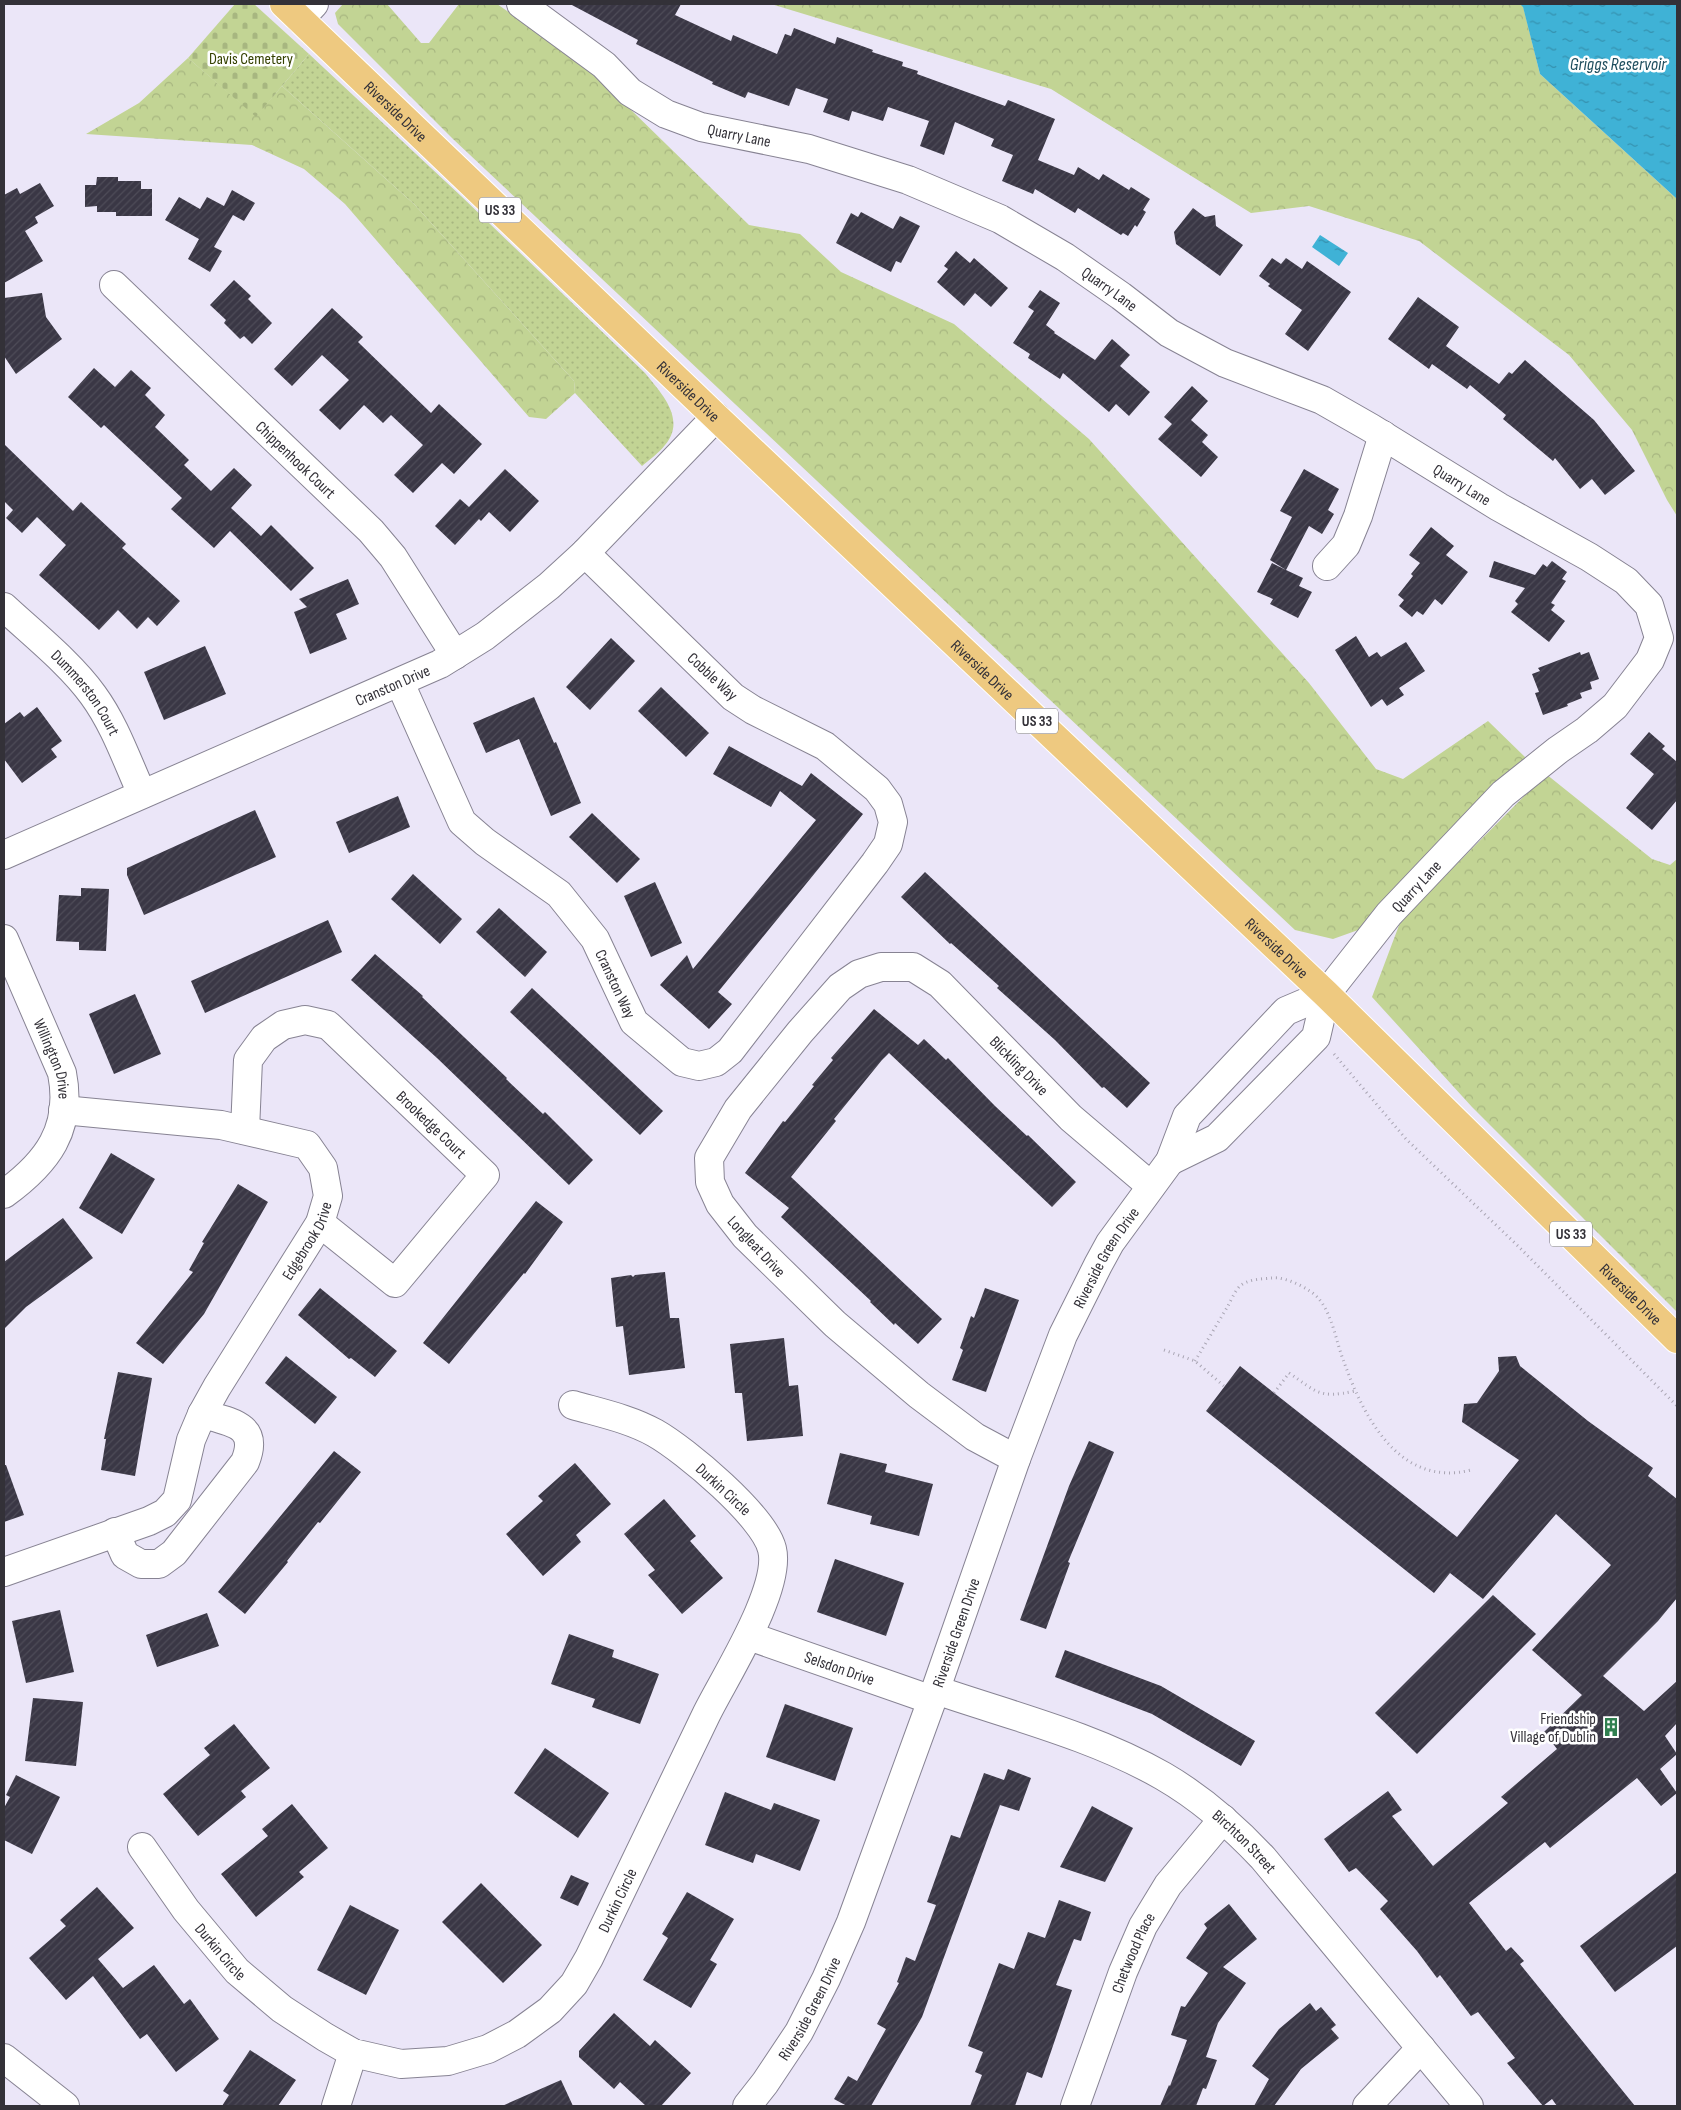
<svg xmlns="http://www.w3.org/2000/svg" width="1681" height="2110" viewBox="0 0 1681 2110" font-family="'Sofia Sans Condensed',sans-serif">
<style>
.grass{fill:url(#grass-dots)}
.forest{fill:url(#forest-crowns)}
.cemetery{fill:url(#cemetery-stones)}
.water{fill:url(#water-ripples)}
.building{fill:url(#building-hatch)}
.lines{fill:none;stroke-linecap:round;stroke-linejoin:round}
.minor-casing{stroke:#878393;stroke-width:30}
.major-casing{stroke:#fff;stroke-width:30}
.path{stroke:#a9a5b3;stroke-width:3;stroke-dasharray:1 4;stroke-linecap:butt}
.minor{stroke:#fff;stroke-width:28}
.major{stroke:#eec980;stroke-width:28}
.labels{text-anchor:middle;stroke-width:5;stroke-linejoin:round;paint-order:stroke}
.shield{fill:#fff;stroke:#706f74;stroke-width:1}
.shield-label{font-size:15px;font-weight:bold;fill:#333138}
.park-label{font-size:16px;fill:#344000;stroke:#fff}
.street-label{font-size:16px;fill:#333138;stroke:#fff}
.poi-label{font-size:16px;fill:#333138;stroke:#fff;text-anchor:end}
.water-label{font-size:18px;font-style:italic;fill:#1d4d5d;stroke:#fff}
</style>
<defs>
<pattern id="grass-dots" width="8" height="8" patternUnits="userSpaceOnUse" patternTransform="scale(1.25)"><rect width="8" height="8" fill="#c2d494"/><path d="M2 2h.1M6 6h.1" fill="none" stroke="#a7b680" stroke-width="1.8" stroke-linecap="round"/></pattern>
<pattern id="forest-crowns" width="20" height="18" patternUnits="userSpaceOnUse" patternTransform="scale(1.25)"><rect width="20" height="18" fill="#c2d494"/><path d="M2 6a3 3 0 1 1 6 0M12 15a3 3 0 1 1 6 0" fill="none" stroke="#a7b680"/></pattern>
<pattern id="cemetery-stones" width="16" height="16" patternUnits="userSpaceOnUse" patternTransform="scale(1.25)"><rect width="16" height="16" fill="#c2d494"/><path d="M2 7V4a2 2 0 0 1 4 0v3zM10 15v-3a2 2 0 0 1 4 0v3z" fill="#a7b680"/></pattern>
<pattern id="water-ripples" width="26" height="14" patternUnits="userSpaceOnUse" patternTransform="scale(1.25)"><rect width="26" height="14" fill="#3fb2d6"/><path d="M2 4q2-2 4 0t4 0M15 11q2-2 4 0t4 0" fill="none" stroke="#3591af"/></pattern>
<pattern id="building-hatch" width="6" height="6" patternUnits="userSpaceOnUse" patternTransform="scale(1.25)"><rect width="6" height="6" fill="#3a3745"/><path d="M-1 1l2-2M0 6l6-6M5 7l2-2" fill="none" stroke="#4e4c58"/></pattern>
</defs>
<rect width="100%" height="100%" fill="#ebe6f8"/>
<!-- grass -->
<path class="grass" d="M309,54L461,196L645,373C661,393 687,419 665,445C659,453 650,459 642,466L575,393L574,381L414,204L282,86Z"/>
<!-- forest -->
<g class="forest">
<path d="M343,4H387L421,43H429L459,4H497L585,65L749,225L800,234L841,272L954,324L1089,439L1309,683L1376,769L1403,779L1488,721L1527,759L1361,929L1333,939L1295,930L453,139L338,24L335,13Z"/>
<path d="M771,4H1520L1523,6L1540,74L1677,199V516L1667,500L1632,430L1569,355L1419,241L1309,206L1251,213L1051,89Z"/>
<path d="M188,58L256,116L282,86L414,204L574,381L575,393L546,419L529,417L345,204L304,169L252,145L86,134L139,103Z"/>
<path d="M1546,774L1652,859L1670,865L1677,859V1312L1472,1107L1372,997L1401,920Z"/>
</g>
<!-- cemetery -->
<path class="cemetery" d="M235,4H254L309,54L256,117L188,58Z"/>
<!-- water -->
<g class="water">
<path d="M1520,4H1677V199L1540,74L1523,7Z"/>
<path d="M1320,235L1348,253L1339,266L1312,247Z"/>
</g>
<!-- building -->
<g class="building">
<path d="M570,4H681L675,15L731,41L733,35L777,54L785,34L791,36L794,28L835,44L837,37L873,50L872,52L903,62L902,66L918,71L917,74L1005,106L1008,100L1055,119L1038,160L1074,175L1078,167L1099,180L1103,174L1129,190L1131,187L1150,199L1143,210L1146,212L1137,227L1135,225L1128,236L1123,233L1121,235L1078,208L1075,213L1035,189L1033,194L1002,181L1013,155L991,146L994,139L955,122L944,155L920,146L929,121L888,107L883,121L852,111L849,121L823,112L828,99L796,88L789,106L748,92L745,98L712,84L713,82L636,44L638,40Z"/>
<path d="M97,177H118V181H141V189H152V216H116V212H97V206L85,207V185H96Z"/>
<path d="M40,183L54,206L35,217L38,223L25,231L43,261L4,283V195L17,188L20,194Z"/>
<path d="M232,190L255,203L244,221L233,215L214,247L222,251L210,272L188,259L199,239L165,220L179,197L200,209L207,197L224,206Z"/>
<path d="M1193,208L1205,217L1215,215L1216,226L1243,245L1220,276L1176,244L1174,232Z"/>
<path d="M861,212L893,229L900,216L920,226L901,263L896,261L891,272L836,243L851,213L858,217Z"/>
<path d="M956,251L970,263L974,258L1008,288L991,307L975,293L964,306L937,282L948,269L944,266Z"/>
<path d="M1272,258L1281,264L1286,258L1302,269L1307,261L1351,292L1308,351L1285,334L1302,310L1268,286L1270,284L1259,276Z"/>
<path d="M234,280L251,296L248,299L272,323L252,344L244,336L240,339L224,323L226,320L210,305Z"/>
<path d="M1040,290L1060,303L1046,325L1055,332L1054,333L1095,360L1112,339L1130,355L1120,366L1150,392L1129,416L1116,404L1109,412L1063,373L1060,379L1028,358L1030,354L1013,343L1034,311L1028,307Z"/>
<path d="M42,293L46,317L62,339L16,374L4,356V298Z"/>
<path d="M1418,297L1459,327L1446,346L1499,384L1509,372L1512,374L1525,360L1594,420L1635,471L1605,495L1592,479L1580,489L1555,458L1553,461L1503,419L1506,415L1470,385L1467,389L1432,364L1429,369L1388,339Z"/>
<path d="M332,308L363,337L358,342L431,413L439,404L482,444L454,474L442,463L413,493L394,475L423,445L391,415L383,423L364,405L340,430L319,410L349,380L322,355L292,386L274,369Z"/>
<path d="M94,368L115,387L131,370L151,388L145,395L165,415L155,427L189,460L184,465L211,491L234,468L252,485L231,508L261,536L271,525L314,568L291,591L230,531L214,548L171,509L182,498L104,425L101,428L68,397Z"/>
<path d="M1192,386L1208,401L1191,420L1208,435L1202,442L1218,457L1201,477L1158,439L1172,424L1164,417Z"/>
<path d="M4,444L73,511L81,502L126,544L122,548L180,601L157,626L148,617L137,629L118,610L99,630L39,575L66,545L37,517L22,533L6,518L13,510L4,501Z"/>
<path d="M505,469L539,501L510,532L489,512L481,521L479,519L455,545L435,526L460,499L469,507Z"/>
<path d="M1304,469L1339,489L1328,510L1334,514L1322,534L1309,526L1286,570L1303,578L1299,586L1312,592L1298,618L1270,604L1273,599L1257,592L1272,563L1286,570L1270,560L1292,517L1280,511Z"/>
<path d="M1431,527L1454,546L1446,555L1468,572L1442,605L1435,599L1423,615L1417,611L1412,617L1399,606L1404,600L1398,595L1413,576L1411,574L1420,563L1409,555Z"/>
<path d="M1494,561L1535,575L1543,564L1547,567L1552,561L1567,572L1562,579L1566,581L1551,603L1555,605L1551,610L1565,621L1549,642L1511,612L1518,604L1515,601L1525,588L1489,577Z"/>
<path d="M348,579L359,604L336,614L347,639L310,654L294,612L307,607L299,599Z"/>
<path d="M1356,636L1369,657L1377,652L1381,657L1406,642L1425,671L1399,688L1404,695L1387,706L1382,699L1371,707L1335,650Z"/>
<path d="M611,638L635,661L590,710L566,687Z"/>
<path d="M205,646L226,694L164,720L144,672Z"/>
<path d="M1580,652L1581,655L1589,652L1599,679L1590,682L1592,689L1580,693L1582,698L1567,704L1568,706L1543,715L1535,693L1539,692L1532,674L1540,671L1538,668Z"/>
<path d="M661,687L709,733L686,757L638,711Z"/>
<path d="M534,697L554,743L556,742L581,803L551,816L519,739L486,753L473,723Z"/>
<path d="M37,707L62,741L51,749L57,757L22,783L4,759V724L20,712L24,717Z"/>
<path d="M1649,732L1665,746L1662,749L1677,762V800L1652,830L1626,808L1654,774L1630,754Z"/>
<path d="M729,746L802,786L811,773L863,814L718,992L732,1004L709,1029L660,985L687,955L693,969L816,820L780,791L771,807L713,774Z"/>
<path d="M398,796L410,827L349,853L336,822Z"/>
<path d="M255,810L276,857L144,915L127,875V868Z"/>
<path d="M592,813L640,859L617,883L569,837Z"/>
<path d="M925,872L1150,1083L1127,1108L1104,1087L1102,1088L1055,1040L997,988L999,986L951,943L950,944L901,897Z"/>
<path d="M413,874L462,919L440,944L391,899Z"/>
<path d="M655,882L682,943L651,957L624,896Z"/>
<path d="M81,888L109,889L106,951L79,950V942L56,941L59,895L81,896Z"/>
<path d="M499,908L547,952L525,977L476,932Z"/>
<path d="M328,920L342,952L205,1013L191,981Z"/>
<path d="M375,954L423,996L422,997L507,1078L506,1079L543,1114L545,1112L593,1160L569,1185L437,1058L351,980Z"/>
<path d="M532,988L663,1111L640,1135L510,1012Z"/>
<path d="M135,994L161,1054L114,1074L89,1014Z"/>
<path d="M874,1009L918,1045L924,1039L946,1060L948,1058L995,1106L1027,1136L1028,1135L1076,1182L1052,1207L889,1053L882,1060L834,1119L836,1121L791,1177L942,1319L918,1344L895,1323L894,1325L870,1302L871,1301L781,1217L789,1208L745,1173L783,1121L785,1122L814,1086L812,1085L833,1060L831,1058Z"/>
<path d="M111,1153L155,1179L122,1234L79,1208Z"/>
<path d="M238,1184L268,1202L204,1314L163,1364L136,1343L193,1272L189,1270L204,1243L202,1242Z"/>
<path d="M536,1201L563,1222L525,1274L524,1273L449,1364L423,1343Z"/>
<path d="M63,1218L93,1258L26,1307L4,1329V1262Z"/>
<path d="M665,1272L670,1318H679L685,1368L629,1375L623,1326L616,1327L611,1278L631,1275L633,1277L635,1275Z"/>
<path d="M320,1288L397,1351L375,1377L351,1358L349,1359L298,1315Z"/>
<path d="M985,1288L1019,1300L986,1392L952,1380L963,1350L960,1348L971,1316L974,1318Z"/>
<path d="M784,1338L789,1386L798,1385L803,1436L747,1441L742,1393H735L730,1344Z"/>
<path d="M286,1356L337,1397L315,1424L265,1383Z"/>
<path d="M1516,1356L1520,1366L1588,1421L1653,1468L1648,1476L1677,1499V1598L1658,1621L1603,1676L1644,1711L1677,1681V1723L1665,1736L1677,1754L1660,1769L1677,1793L1661,1806L1637,1778L1550,1848L1545,1842L1469,1903L1506,1951L1511,1947L1524,1961L1520,1964L1635,2106H1557L1552,2099L1543,2106L1507,2063L1515,2058L1478,2012L1471,2016L1440,1975L1437,1978L1417,1951L1380,1909L1388,1901L1356,1868L1349,1872L1324,1839L1388,1791L1402,1810L1392,1816L1433,1866L1508,1803L1501,1797L1557,1749L1544,1732L1582,1695L1532,1650L1611,1565L1556,1514L1483,1599L1450,1573L1434,1593L1206,1411L1240,1366L1457,1537L1519,1460L1462,1422L1464,1404L1477,1403L1499,1371L1498,1357Z"/>
<path d="M118,1372L152,1378L135,1476L101,1470L106,1439H104Z"/>
<path d="M1089,1441L1114,1452L1068,1562L1070,1563L1046,1629L1020,1620L1069,1486Z"/>
<path d="M334,1451L361,1472L320,1523L318,1522L287,1561L288,1562L245,1614L218,1592Z"/>
<path d="M840,1453L887,1464L885,1472L933,1484L919,1536L870,1524L872,1516L827,1504Z"/>
<path d="M575,1463L611,1504L576,1535L581,1542L543,1576L506,1534L543,1501L538,1496Z"/>
<path d="M4,1465H6L24,1515L4,1522Z"/>
<path d="M664,1499L696,1536L690,1541L723,1578L682,1614L648,1575L655,1570L624,1534Z"/>
<path d="M835,1559L904,1583L886,1636L817,1612Z"/>
<path d="M1493,1595L1536,1634L1417,1754L1375,1713Z"/>
<path d="M60,1610L74,1672L26,1683L12,1621Z"/>
<path d="M207,1613L219,1646L157,1667L146,1635Z"/>
<path d="M569,1634L614,1650L612,1657L659,1674L640,1724L592,1707L595,1699L551,1684Z"/>
<path d="M1065,1650L1161,1686L1255,1741L1241,1766L1152,1714L1055,1677Z"/>
<path d="M33,1698L83,1702L76,1766L25,1761Z"/>
<path d="M785,1704L853,1728L835,1781L766,1757Z"/>
<path d="M234,1724L270,1768L241,1791L246,1797L198,1836L163,1794L210,1755L204,1748Z"/>
<path d="M545,1748L609,1793L578,1838L514,1793Z"/>
<path d="M1008,1769L1031,1778L1019,1811L1000,1805L922,2017L871,2106H847L834,2099L848,2076L857,2081L886,2029L877,2024L899,1983L897,1982L906,1957L915,1961L936,1905L927,1902L951,1835L960,1838L984,1773L1004,1780Z"/>
<path d="M16,1775L60,1797L32,1854L4,1840V1808L10,1797L6,1795Z"/>
<path d="M725,1792L771,1810L774,1803L820,1820L800,1871L756,1854L753,1863L705,1845Z"/>
<path d="M292,1804L328,1848L299,1872L304,1877L256,1917L221,1874L268,1836L262,1829Z"/>
<path d="M1092,1806L1133,1828L1105,1882L1060,1867Z"/>
<path d="M1677,1872V1946L1615,1992L1580,1946Z"/>
<path d="M571,1875L589,1883L578,1906L560,1898Z"/>
<path d="M481,1883L542,1945L503,1983L442,1922Z"/>
<path d="M97,1887L134,1928L98,1959L123,1988L154,1965L184,2004L190,1999L219,2039L176,2072L147,2034L140,2039L93,1976L66,2000L29,1958L66,1926L60,1920Z"/>
<path d="M687,1892L734,1919L710,1960L717,1964L691,2008L643,1980L668,1938L662,1934Z"/>
<path d="M1059,1900L1091,1912L1081,1941L1074,1939L1056,1985L1072,1990L1042,2078L1027,2072L1015,2106H970L982,2075L975,2072L983,2052L968,2046L999,1963L1014,1969L1028,1932L1045,1938Z"/>
<path d="M1229,1904L1257,1939L1223,1967L1246,1983L1218,2023L1206,2057L1217,2060L1206,2089L1203,2088L1196,2106H1160L1169,2085L1170,2086L1187,2040L1171,2035L1181,2006L1185,2007L1208,1973L1186,1958L1207,1928L1204,1924Z"/>
<path d="M350,1905L399,1930L366,1995L317,1970Z"/>
<path d="M1310,2003L1316,2011L1321,2007L1336,2025L1331,2029L1339,2038L1301,2069L1274,2106H1254L1269,2079L1252,2066L1279,2029Z"/>
<path d="M614,2013L650,2046L655,2040L691,2073L661,2106H646L620,2082L614,2089L579,2057V2051Z"/>
<path d="M250,2050L296,2080L278,2106H222L229,2095L223,2091Z"/>
<path d="M561,2080L573,2106H502Z"/>
</g>
<g class="lines">
<!-- minor casing -->
<g class="minor-casing">
<g id="minor">
<path id="s1" d="M521,4L604,65L630,92L666,114L701,127L809,149L908,180L1000,219L1065,257L1121,296L1169,333L1225,363L1322,400L1371,428L1499,507L1589,557L1626,581L1649,605L1659,638L1650,660L1615,706L1587,730L1558,750L1503,794L1389,914L1326,994L1316,1037L1217,1138L1170,1161"/>
<path d="M300,19L314,4"/>
<path id="s2" d="M114,285L371,531L393,557L455,655"/>
<path d="M1327,566L1346,545L1358,516L1383,435"/>
<path id="s3" d="M4,607C32,633 71,664 93,695C115,725 127,761 142,794"/>
<path id="s4" d="M400,683L462,822L485,842L559,894L595,939L634,1022L682,1062L699,1066L716,1062L730,1051L875,863L888,844L893,822L888,804L877,789L825,746L753,710L733,697L585,553"/>
<path id="s5" d="M4,855L440,664L485,636L549,586L585,553L716,417"/>
<path id="s6" d="M4,939L62,1073C73,1129 47,1163 4,1194"/>
<path id="s7" d="M245,1130L248,1060L264,1038L283,1025L305,1020L328,1025L485,1175L395,1283L320,1223"/>
<path id="s8" d="M1016,1459L975,1437L919,1395L835,1324L745,1236L720,1204L710,1182L709,1158L738,1109L800,1032L840,987L859,974L881,967H913L940,984L1071,1118L1151,1186"/>
<path d="M115,1532L125,1555L141,1564H159L174,1553L245,1462C260,1425 231,1422 202,1414"/>
<path id="s9" d="M4,1572L149,1521L165,1513L177,1500L191,1440L202,1414L217,1387L320,1223L328,1196L323,1168L307,1145L221,1125L63,1110"/>
<path id="s10" d="M749,1636L932,1700"/>
<path id="s11" d="M936,1690C1012,1716 1093,1736 1163,1776C1201,1798 1233,1826 1263,1858L1469,2106"/>
<path id="s12" d="M142,1847L186,1910L237,1971L282,2009L325,2037L353,2053L401,2064L448,2061L488,2049L517,2034L550,2010L574,1984L589,1958C628,1877 667,1796 706,1715C724,1678 782,1589 772,1549C764,1516 685,1450 655,1433C630,1419 601,1413 573,1405"/>
<path d="M4,2058L65,2106"/>
<path d="M336,2106L353,2053"/>
<path id="s13" d="M747,2106L765,2083L799,2032L826,1979L851,1922L932,1700L1016,1459L1063,1335L1098,1265L1110,1243L1170,1161L1187,1116L1286,1011L1326,994"/>
<path id="s14" d="M1075,2106L1123,1972L1143,1926L1168,1885L1223,1819"/>
<path d="M1367,2106L1421,2048"/>
</g>
</g>
<!-- major casing -->
<g class="major-casing">
<g id="major">
<path id="s15" d="M284,4L716,417L1326,994L1677,1339"/>
</g>
</g>
<!-- path -->
<g class="path">
<path d="M1334,1054L1406,1139L1518,1246L1677,1406"/>
<path d="M1164,1350L1195,1361L1225,1387"/>
<path d="M1195,1361C1206,1343 1217,1324 1228,1306C1231,1300 1235,1291 1240,1286C1248,1279 1262,1279 1272,1278C1285,1276 1311,1289 1319,1299C1333,1316 1336,1342 1344,1362C1364,1418 1400,1488 1471,1470"/>
<path d="M1274,1393L1289,1373C1317,1392 1319,1399 1355,1391"/>
</g>
<!-- minor -->
<use href="#minor" class="minor"/>
<!-- major -->
<use href="#major" class="major"/>
</g>
<!-- icons -->
<defs>
<g id="building-bare" transform="scale(1.5)"><path d="M-4-6H4V6H1V3H-1V6H-4ZM-2.5-4.3h1.7v1.8h-1.7ZM.8-4.3h1.7v1.8H.8ZM-2.5-1h1.7V.8h-1.7ZM.8-1h1.7V.8H.8Z" fill="#318050" stroke="#fff" stroke-width="2.5" paint-order="stroke"/></g>
</defs>
<g fill-rule="evenodd">
<use href="#building-bare" x="1611" y="1727"/>
</g>
<g class="labels">
<!-- shield labels -->
<g class="shield">
<rect x="479" y="197.5" width="42" height="25" rx="4"/>
<rect x="1016" y="708.5" width="42" height="25" rx="4"/>
<rect x="1550" y="1221.5" width="42" height="25" rx="4"/>
</g>
<g class="shield-label">
<text x="500" y="215">US 33</text>
<text x="1037" y="726">US 33</text>
<text x="1571" y="1239">US 33</text>
</g>
<!-- park labels -->
<g class="park-label">
<text x="251" y="64">Davis Cemetery</text>
</g>
<!-- street labels -->
<g class="street-label">
<text dy="6" stroke="none"><textPath href="#s15" startOffset="155">Riverside Drive</textPath></text>
<text dy="6" stroke="none"><textPath href="#s1" startOffset="259">Quarry Lane</textPath></text>
<text dy="6" stroke="none"><textPath href="#s1" startOffset="664">Quarry Lane</textPath></text>
<text dy="6" stroke="none"><textPath href="#s15" startOffset="560">Riverside Drive</textPath></text>
<text dy="6" stroke="none"><textPath href="#s2" startOffset="252">Chippenhook Court</textPath></text>
<text dy="6" stroke="none"><textPath href="#s1" startOffset="1069">Quarry Lane</textPath></text>
<text dy="6" stroke="none"><textPath href="#s15" startOffset="965">Riverside Drive</textPath></text>
<text transform="translate(713 676) rotate(43)" y="6">Cobble Way</text>
<text dy="6" stroke="none"><textPath href="#s5" startOffset="424">Cranston Drive</textPath></text>
<text dy="6" stroke="none"><textPath href="#s3" startOffset="119">Dummerston Court</textPath></text>
<text transform="translate(1416 886) rotate(-47)" y="6">Quarry Lane</text>
<text dy="6" stroke="none"><textPath href="#s15" startOffset="1370">Riverside Drive</textPath></text>
<text dy="6" stroke="none"><textPath href="#s4" startOffset="380">Cranston Way</textPath></text>
<text dy="6" stroke="none"><textPath href="#s6" startOffset="130">Willington Drive</textPath></text>
<text dy="6" stroke="none"><textPath href="#s8" startOffset="881">Blickling Drive</textPath></text>
<text dy="6" stroke="none"><textPath href="#s7" startOffset="310">Brookedge Court</textPath></text>
<text dy="6" stroke="none"><textPath href="#s9" startOffset="482">Edgebrook Drive</textPath></text>
<text transform="translate(757 1246) rotate(47)" y="6">Longleat Drive</text>
<text dy="6" stroke="none"><textPath href="#s13" startOffset="925">Riverside Green Drive</textPath></text>
<text dy="6" stroke="none"><textPath href="#s15" startOffset="1865">Riverside Drive</textPath></text>
<text transform="translate(724 1489) rotate(43)" y="6">Durkin Circle</text>
<text dy="6" stroke="none"><textPath href="#s13" startOffset="520">Riverside Green Drive</textPath></text>
<text dy="6" stroke="none"><textPath href="#s10" startOffset="96">Selsdon Drive</textPath></text>
<text dy="6" stroke="none"><textPath href="#s11" startOffset="348">Birchton Street</textPath></text>
<text dy="6" stroke="none"><textPath href="#s12" startOffset="640">Durkin Circle</textPath></text>
<text dy="6" stroke="none"><textPath href="#s12" startOffset="131">Durkin Circle</textPath></text>
<text dy="6" stroke="none"><textPath href="#s14" startOffset="164">Chetwood Place</textPath></text>
<text dy="6" stroke="none"><textPath href="#s13" startOffset="116">Riverside Green Drive</textPath></text>
</g>
<!-- poi labels -->
<g class="poi-label">
<text x="1596" y="1724">Friendship<tspan x="1596" dy="18">Village of Dublin</tspan></text>
</g>
<!-- water labels -->
<g class="water-label">
<text x="1618" y="70">Griggs Reservoir</text>
</g>
</g>
<!-- border -->
<rect width="1681" height="2110" fill="none" stroke="#333138" stroke-width="10"/>
</svg>
